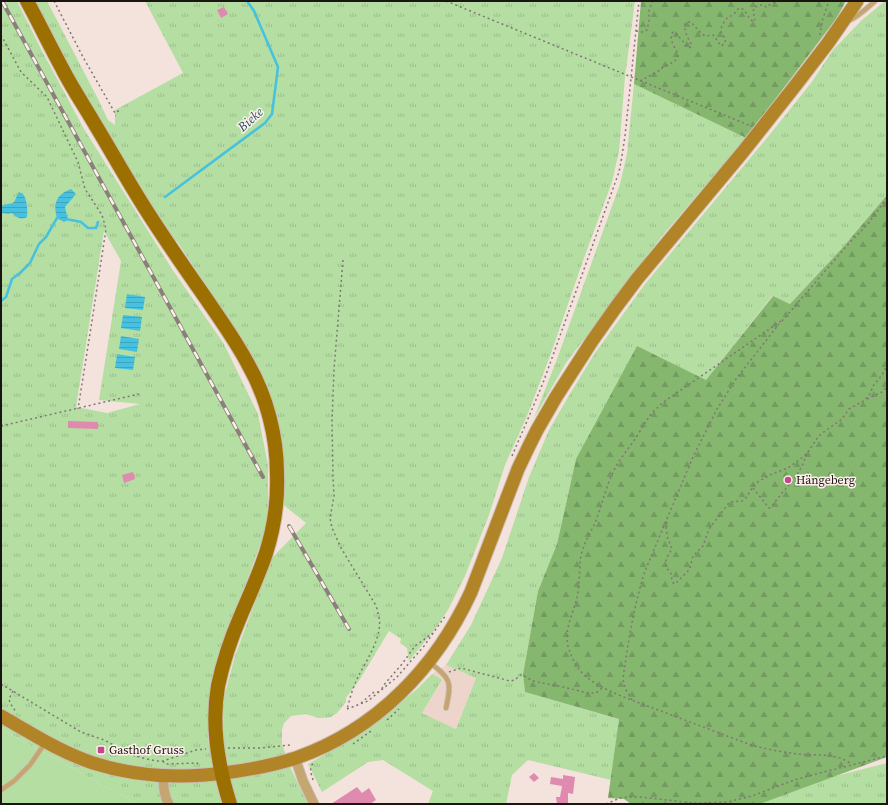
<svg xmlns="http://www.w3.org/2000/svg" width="888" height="805" viewBox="0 0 888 805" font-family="'Source Serif 4',serif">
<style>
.built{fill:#edd5cb}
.grass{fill:url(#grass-tufts);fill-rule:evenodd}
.forest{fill:url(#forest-firs)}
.park{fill:#b4dea2}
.water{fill:url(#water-rules)}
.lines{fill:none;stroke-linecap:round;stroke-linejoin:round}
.stream{stroke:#46c1df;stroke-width:2.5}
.building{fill:#e08aaf}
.lane-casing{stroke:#cdbeb8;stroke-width:6}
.street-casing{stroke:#cdbeb8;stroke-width:11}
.secondary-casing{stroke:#cdbeb8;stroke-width:15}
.primary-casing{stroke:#cdbeb8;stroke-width:16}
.path{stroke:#817672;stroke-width:1.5;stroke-dasharray:2 3;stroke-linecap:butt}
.lane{stroke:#c4a671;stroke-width:4.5}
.street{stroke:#c4a671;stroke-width:9}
.secondary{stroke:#b18427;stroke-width:13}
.primary{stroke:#9b6f00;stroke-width:14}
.rail-casing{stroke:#8b7f7b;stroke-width:4}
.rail{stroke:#fef1ec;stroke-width:2.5;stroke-dasharray:8;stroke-linecap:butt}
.poi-dot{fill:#c54590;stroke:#fef1ec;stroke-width:1.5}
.labels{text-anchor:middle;stroke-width:3;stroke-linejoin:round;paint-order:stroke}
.poi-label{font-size:12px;fill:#1a1513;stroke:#fef1ec;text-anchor:start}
.water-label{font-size:13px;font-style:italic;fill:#245663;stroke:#fef1ec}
</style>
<defs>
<pattern id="grass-tufts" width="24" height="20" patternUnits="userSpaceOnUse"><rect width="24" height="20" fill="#b4dea2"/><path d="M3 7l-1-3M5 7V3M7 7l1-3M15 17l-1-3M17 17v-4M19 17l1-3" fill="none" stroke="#9abe8b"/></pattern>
<pattern id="forest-firs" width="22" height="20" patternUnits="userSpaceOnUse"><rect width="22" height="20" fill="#85b76f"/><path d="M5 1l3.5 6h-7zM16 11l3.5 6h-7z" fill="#729c5f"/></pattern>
<pattern id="water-rules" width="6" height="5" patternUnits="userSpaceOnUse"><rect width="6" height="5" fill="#46c1df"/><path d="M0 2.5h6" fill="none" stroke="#3da5be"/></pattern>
</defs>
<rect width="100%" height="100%" fill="#f4e3dc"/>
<!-- built -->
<path class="built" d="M446,665L476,678L456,729L422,713L442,681L432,674Z"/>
<!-- grass -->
<g class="grass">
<path d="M1,1H17L41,49L84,129L172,269L224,344L258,414L268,465V505L265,532L220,652L208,702V743L224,744L223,701L235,656L271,559L306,523L281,503L280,445L278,417L259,368L227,318L177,241L173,245L101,130L32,1H47L99,101L108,120L115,125V110L183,73L145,1H635L625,77L619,151L612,182L584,258L550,356L527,416L505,465L489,515L465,576L448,610L435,629L409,661L407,648L400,643L401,639L389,631L360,679L346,698V702L337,713L331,717L324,718H318L306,714L291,716L284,723L282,730V744L291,769L308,804H138L1,729ZM104,231L121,261L99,400L140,404L107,413L76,407Z"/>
<path d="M885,1H887V195L844,246L790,304L772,296L706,380L576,459L557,544L538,591L523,674L525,692L619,719L611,780L528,760L512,775L506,804H428L433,791L383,760L368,762L322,792L308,764L364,732L416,690L432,674L442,680L422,713L456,729L476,678L446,665L471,625L502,558L529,477L549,430L571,392L595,353L645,284L767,138L811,83L833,50L862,20Z"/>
<path d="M634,84L746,138L725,163L662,236L632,276L566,363L534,418L557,359L620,184L627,154Z"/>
<path d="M887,763V804H760L832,777Z"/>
</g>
<!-- forest -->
<g class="forest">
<path d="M641,1H846L836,19L746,138L634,84Z"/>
<path d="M887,195V757L760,804H631L624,799L608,798L619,719L525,692L523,674L538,591L557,544L576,459L637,346L706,380L773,296L790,304L844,246Z"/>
</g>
<!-- park -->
<path class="park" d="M1,729L138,804H1Z"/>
<!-- water -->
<g class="water">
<path d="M71,189L76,194L65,207L68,220L64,222L57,218C53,203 56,195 71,189Z"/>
<path d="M19,192C20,193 21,193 22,193C27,197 28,212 27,217C21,220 17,218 12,213L8,214L2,213L1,207C5,203 10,205 14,202C16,199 17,195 19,192Z"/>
<path d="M127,294L145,297L143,310L125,308Z"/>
<path d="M123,315L142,317L140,331L121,328Z"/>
<path d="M121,336L139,339L137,352L119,349Z"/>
<path d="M117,354L135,357L133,370L115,368Z"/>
</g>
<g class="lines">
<!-- stream -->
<g class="stream">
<path d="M165,197L265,123L272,114L278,67L254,11L247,1"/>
<path d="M66,219L81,222L88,228H96L98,222"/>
<path d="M1,301L6,297L12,279L20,273L30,263L39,244L46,237L57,218H59"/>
</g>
</g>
<!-- building -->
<g class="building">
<path d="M224,7L228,14L221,18L217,10Z"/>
<path d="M68,421L98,422V429L68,428Z"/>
<path d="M133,472L135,479L124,483L122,475Z"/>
<path d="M534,773L539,778L534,782L529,777Z"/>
<path d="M563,775L575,777L573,794L568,793V804H557L556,797H560L562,786L550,784L551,777L563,779Z"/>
<path d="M357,787L362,793L369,788L376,800L370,804H331Z"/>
</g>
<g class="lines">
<!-- lane casing -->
<g class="lane-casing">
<g id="lane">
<path d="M848,21C858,17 867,8 875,1"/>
<path d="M429,662C451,679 452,681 446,708"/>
<path d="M1,790L14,781L30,765L45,743"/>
</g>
</g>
<!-- street casing -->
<g class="street-casing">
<g id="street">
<path d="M295,758L303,781L314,804"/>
<path d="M163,776C164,786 163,795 169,804"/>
</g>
</g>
<!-- secondary casing -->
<g class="secondary-casing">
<path id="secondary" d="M1,716C31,733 60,752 93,763C137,777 185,779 231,772C253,769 274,765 296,758C376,730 436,668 471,592L518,469L529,446L537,430L556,397L592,341L616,307L637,279L742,153L795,86L828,43L857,1"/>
</g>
<!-- primary casing -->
<g class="primary-casing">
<path id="primary" d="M27,1C39,23 50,46 62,68C71,86 83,104 93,121C110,149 126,178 143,205C163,237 184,267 205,297C220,319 236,341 248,364C267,397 277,437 277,474C278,501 274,528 266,553C259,574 250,594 241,615C231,638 223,662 218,686C211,726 218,766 230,804"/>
</g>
<!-- path -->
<g class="path">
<path d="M54,1L83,57L115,113L120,110"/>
<path d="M446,1L751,126"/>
<path d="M636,31L642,32L647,30L649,21V10L653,1"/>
<path d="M1,35L21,72L47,97L78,162L85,189L102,215L106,229L92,321L78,409"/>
<path d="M820,35L823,18L829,1"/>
<path d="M640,81C647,77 654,74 660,70C661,69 664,66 665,66C671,63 677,62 678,54C675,47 668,39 673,32L676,33L678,36L688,47L689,48L691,47V44C688,38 684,32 685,24L688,22H691C695,26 701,35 706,36C706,36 713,35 713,35L714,36L721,46C731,40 720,36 721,29C722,25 725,20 728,17C730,16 732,16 734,14C737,11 736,9 741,8C747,11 748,19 754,22L755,18L753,12L754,8L759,5H764L766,7L767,6L778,1"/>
<path d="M343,260L334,369L332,422L333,477L334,496L330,518L332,528L341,548L375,604C376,607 378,610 378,613C385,634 367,659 358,677C353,687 350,698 347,709"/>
<path d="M781,321L665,401C650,413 647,420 637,436C630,447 621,457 615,468C606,486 602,505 595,523C590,534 583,544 581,556C580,560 580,564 580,568C579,578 579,588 577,598C573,614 564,629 568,646C576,676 594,684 621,696L751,745C766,749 782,752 797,754C815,756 836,752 851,764"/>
<path d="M782,321L851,241L867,225L887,198"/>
<path d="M867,399L882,392L887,387"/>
<path d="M1,426L139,394"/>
<path d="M512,456L530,414L543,383L619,172L621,162L625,136L639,1"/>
<path d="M753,488L769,508L771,507L782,493L795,478L802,466L807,454"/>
<path d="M667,522L666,529L668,539L672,549C669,554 664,560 666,567C668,572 668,567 670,572C673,576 670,579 674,584L676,583L688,571L690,568L693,556L703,546L709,529L728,504L730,502L742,501L746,498L754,485L759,481L772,474L788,468L803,457L808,452L818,437L821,434L842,419L849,409L865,400L870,394L873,386L882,375L887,366"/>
<path d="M449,672L461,668L510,681L515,680L520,675H523L531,680L537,682L559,686L588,693H596L602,688"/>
<path d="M1,684L81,732L104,740L135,756L143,758L156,761H163L196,750L206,749"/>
<path d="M382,689L383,686L402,664L415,646L433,633"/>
<path d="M13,691L9,699L10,703L16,712"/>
<path d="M632,700L625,688L623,679C628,642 634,605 645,571L693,457L717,409L736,379L779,324"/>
<path d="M361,703L374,692H379"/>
<path d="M347,709L368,701L397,677L424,646L446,615"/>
<path d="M387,720L399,709"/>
<path d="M353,744L371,731"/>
<path d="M228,748H261L291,745"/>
<path d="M163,761L164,763L167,764L197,763L199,765"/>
<path d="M313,780C311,773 308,767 315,762"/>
<path d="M606,804L620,798L629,797H641L693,803H703L727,802L752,796L794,780L816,774L887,756"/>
</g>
<!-- lane -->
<use href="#lane" class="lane"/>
<!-- street -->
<use href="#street" class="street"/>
<!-- secondary -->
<use href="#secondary" class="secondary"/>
<!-- primary -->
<use href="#primary" class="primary"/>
<!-- rail casing -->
<g class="rail-casing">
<g id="rail">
<path d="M2,1L263,477"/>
<path d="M289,526L349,629"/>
</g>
</g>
<!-- rail -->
<use href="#rail" class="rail"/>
</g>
<!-- markers -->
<g class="poi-dot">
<circle cx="788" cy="480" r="4"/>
<rect x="97" y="746" width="8" height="8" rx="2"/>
</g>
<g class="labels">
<!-- poi labels -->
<g class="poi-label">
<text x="796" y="484">Hängeberg</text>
<text x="109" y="754">Gasthof Gruss</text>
</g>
<!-- water labels -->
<g class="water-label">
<text transform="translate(250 119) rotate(-42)" y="5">Bieke</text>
</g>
</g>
<!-- border -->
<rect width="888" height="805" fill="none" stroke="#1a1513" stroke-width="4"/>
</svg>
